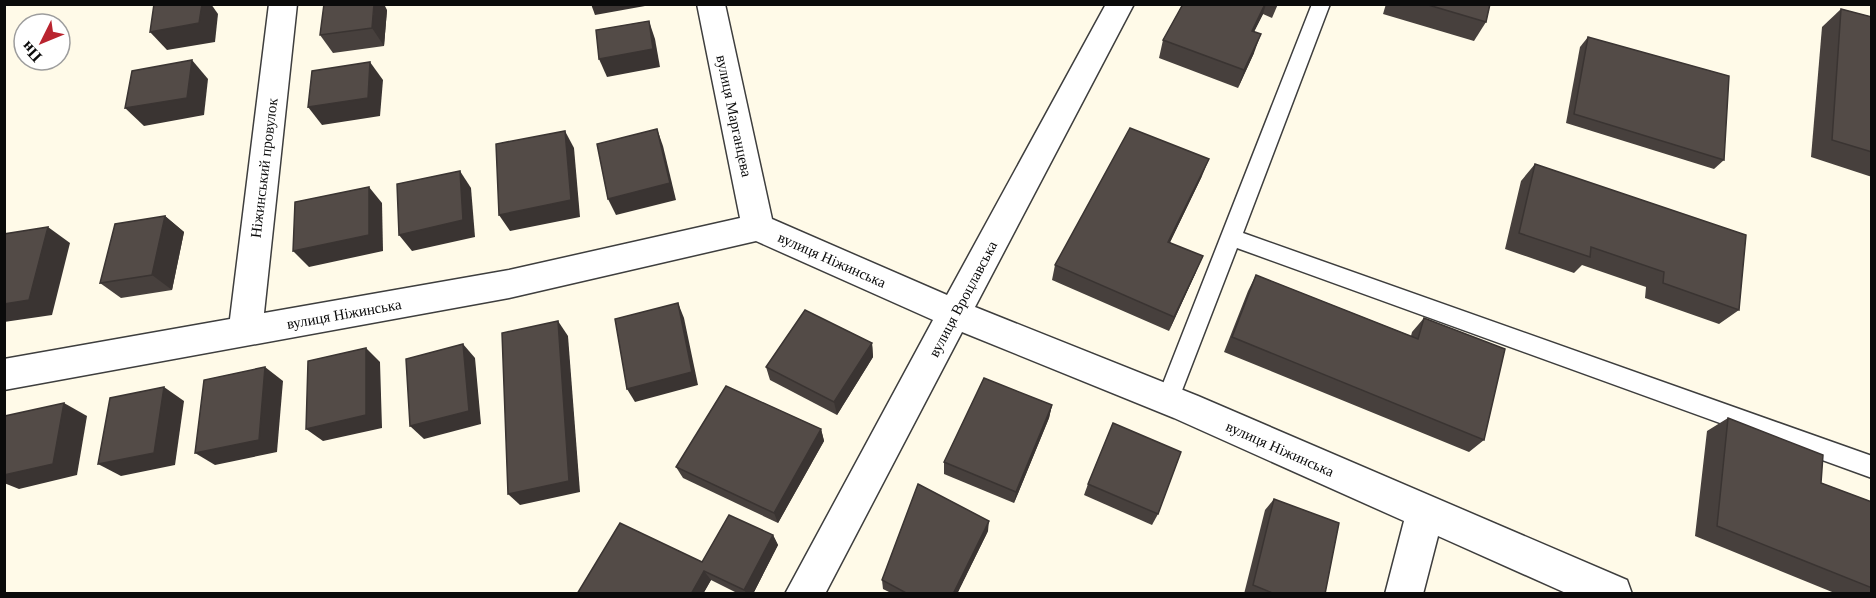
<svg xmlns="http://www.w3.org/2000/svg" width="1876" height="598" viewBox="0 0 1876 598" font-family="Georgia,serif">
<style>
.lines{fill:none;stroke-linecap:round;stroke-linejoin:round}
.lane-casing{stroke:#3e3e3e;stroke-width:3}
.street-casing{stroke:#3e3e3e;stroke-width:3}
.lane{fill:#fff;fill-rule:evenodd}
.street{fill:#fff;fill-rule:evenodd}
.wall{fill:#47403d}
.shaded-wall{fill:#3a3432}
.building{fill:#534b47;stroke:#3a3432;stroke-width:1.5}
.labels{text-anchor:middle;stroke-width:6;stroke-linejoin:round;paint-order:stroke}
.street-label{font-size:15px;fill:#0b0b0b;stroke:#fff}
</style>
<rect width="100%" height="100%" fill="#fffae8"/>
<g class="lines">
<!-- lane casing -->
<g class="lane-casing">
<path id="lane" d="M1312,4H1330L1243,233L1872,456V478L1237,248L1176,406L1168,409L1160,406L1157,399Z"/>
</g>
<!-- street casing -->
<g class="street-casing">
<path id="street" d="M269,4H297L264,313L509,270L740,218L697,4H725L772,219L947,295L1106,4H1134L975,307L1198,396L1627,580L1632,594H1568L1438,536L1423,594H1385L1404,521L1174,418L962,332L825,594H785L933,320L756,241L509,298L4,390V359L230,319Z"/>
</g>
<!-- lane -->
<use href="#lane" class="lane"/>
<!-- street -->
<use href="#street" class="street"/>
</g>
<!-- wall -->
<g class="wall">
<path d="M1183,4H1278L1272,18L1263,14L1254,32V53L1238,88L1159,58L1163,40Z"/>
<path d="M1386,4H1490L1486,22L1474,41L1383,14Z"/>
<path d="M1841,9L1872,17V177L1811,157L1822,27Z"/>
<path d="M387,10L384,46L333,53L320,35Z"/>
<path d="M1588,37L1724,160L1714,169L1566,123L1580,47Z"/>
<path d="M1535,164L1739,310L1719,324L1645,298L1646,287L1582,265L1574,273L1505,249L1521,181Z"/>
<path d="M1202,176L1170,242L1196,272L1169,331L1052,280L1055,265Z"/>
<path d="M165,216L184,232L172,290L121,298L100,283Z"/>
<path d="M1256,275L1411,336L1412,332L1424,318L1484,440L1469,452L1224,352L1248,291Z"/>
<path d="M872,343L873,357L837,415L770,380L766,367Z"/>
<path d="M1052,405L1049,418L1014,503L944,474V462Z"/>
<path d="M1728,418L1821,483L1872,502V594H1837L1695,536L1707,431Z"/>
<path d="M821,429L824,441L778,523L683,478L676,467Z"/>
<path d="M1088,484L1158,514L1152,525L1084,495Z"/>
<path d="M1274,499L1325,594H1244L1265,510Z"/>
<path d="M988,531L957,594H893L883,589L882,580Z"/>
<path d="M773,535L778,545L753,594H739L711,580L703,594H577L702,562Z"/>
</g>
<!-- shaded-wall -->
<g class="shaded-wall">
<path d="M202,4H211L218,14L215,42L167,50L150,32Z"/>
<path d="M374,4H384L387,10L384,46L372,28Z"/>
<path d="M591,4H645V6L595,15Z"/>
<path d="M1265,4H1266L1263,14L1245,49L1252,31Z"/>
<path d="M649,21L655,39L660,67L607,77L599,59Z"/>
<path d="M1261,34L1254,53L1238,88L1244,70Z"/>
<path d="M192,60L208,79L204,115L144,126L125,108Z"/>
<path d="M370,62L383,80L380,116L322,125L308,107Z"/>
<path d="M657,129L663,146L676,200L616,215L608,199Z"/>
<path d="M565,131L574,148L580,217L510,231L499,215Z"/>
<path d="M1209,159L1202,176L1163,257L1168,242Z"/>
<path d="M460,171L471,188L475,237L412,251L399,235Z"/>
<path d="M369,187L382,203L383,251L309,267L293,251Z"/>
<path d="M165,216L184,232L172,290L152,275Z"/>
<path d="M48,227L70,243L52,315L4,322V304Z"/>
<path d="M1203,256L1196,272L1169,331L1174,317Z"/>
<path d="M678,303L684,318L698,385L635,402L627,389Z"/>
<path d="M558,321L568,336L580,492L520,505L508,494Z"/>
<path d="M872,343L873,357L837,415L834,402Z"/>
<path d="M463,344L475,358L481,424L424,439L410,426Z"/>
<path d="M366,348L380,362L382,428L323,441L306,429Z"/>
<path d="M265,367L283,381L277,452L215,465L195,453Z"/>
<path d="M164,387L184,401L175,465L121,476L98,464Z"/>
<path d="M64,403L87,416L77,475L19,489L4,483V475Z"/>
<path d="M1052,405L1049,418L1014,503L1016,492Z"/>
<path d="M821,429L824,441L778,523L774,513Z"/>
<path d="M989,521L988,531L957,594H953Z"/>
<path d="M773,535L778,545L753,594H747L744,590Z"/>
<path d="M704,571L711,580L703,594H691Z"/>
</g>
<!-- building -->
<g class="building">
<path d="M154,4H202L199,23L150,32Z"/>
<path d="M324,4H374L372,28L320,35Z"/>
<path d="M1183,4H1265L1252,31L1261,34L1244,70L1163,40Z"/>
<path d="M1425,4H1490L1486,22Z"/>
<path d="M1841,9L1872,17V152L1832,140Z"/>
<path d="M649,21L653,49L599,59L596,30Z"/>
<path d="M1588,37L1729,76L1724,160L1574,114Z"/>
<path d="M192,60L187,98L125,108L132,71Z"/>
<path d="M370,62L368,98L308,107L312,71Z"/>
<path d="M1130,128L1209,159L1168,242L1203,256L1174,317L1055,265Z"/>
<path d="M657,129L670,183L608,199L597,144Z"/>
<path d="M565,131L571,200L499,215L496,144Z"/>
<path d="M1535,164L1746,235L1739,310L1663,283L1664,272L1591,247L1590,257L1519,233Z"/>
<path d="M460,171L463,220L399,235L397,184Z"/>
<path d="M369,187V235L293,251L295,202Z"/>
<path d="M165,216L152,275L100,283L115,224Z"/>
<path d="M48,227L29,300L4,304V234Z"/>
<path d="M1256,275L1418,339L1424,318L1505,349L1484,440L1232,337Z"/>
<path d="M678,303L692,372L627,389L615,319Z"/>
<path d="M805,310L872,343L834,402L766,367Z"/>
<path d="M558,321L569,481L508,494L502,333Z"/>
<path d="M463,344L469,411L410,426L406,359Z"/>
<path d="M366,348V415L306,429L308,361Z"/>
<path d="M265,367L259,440L195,453L204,380Z"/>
<path d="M984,378L1052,405L1016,492L944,462Z"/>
<path d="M726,386L821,429L774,513L676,467Z"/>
<path d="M164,387L154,453L98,464L110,398Z"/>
<path d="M64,403L53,464L4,475V420L5,416Z"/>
<path d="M1728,418L1823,455L1821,483L1872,502V588L1717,526Z"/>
<path d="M1113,423L1181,452L1158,514L1088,484Z"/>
<path d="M918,484L989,521L953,594H908L882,580Z"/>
<path d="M1274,499L1339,523L1325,594H1275L1253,585Z"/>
<path d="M729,515L773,535L744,590L704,571L691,594H577L620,523L702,562Z"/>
</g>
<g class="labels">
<!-- street labels -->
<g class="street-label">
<text transform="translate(734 116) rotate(78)" y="5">вулиця Марганцева</text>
<text transform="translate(264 168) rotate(-83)" y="5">Ніжинський провулок</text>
<text transform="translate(832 260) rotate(24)" y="5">вулиця Ніжинська</text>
<text transform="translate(963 299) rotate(-62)" y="5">вулиця Вроцлавська</text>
<text transform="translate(344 314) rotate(-10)" y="5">вулиця Ніжинська</text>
<text transform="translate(1280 449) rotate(24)" y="5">вулиця Ніжинська</text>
</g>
</g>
<!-- border -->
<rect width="1876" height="598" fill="none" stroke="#0b0b0b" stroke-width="12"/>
<!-- north arrow -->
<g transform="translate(42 42) rotate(227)"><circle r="28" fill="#ffffff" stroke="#9d9d9d" stroke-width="1.5"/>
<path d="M0-4.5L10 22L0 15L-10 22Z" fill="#b9242f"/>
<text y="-9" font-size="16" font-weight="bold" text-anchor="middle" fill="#0b0b0b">Пн</text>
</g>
</svg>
